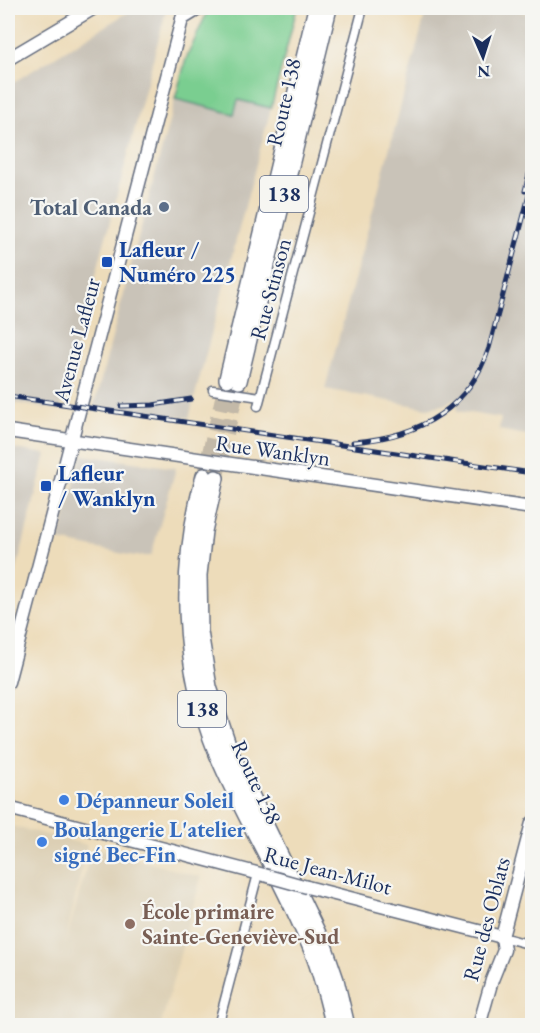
<svg xmlns="http://www.w3.org/2000/svg" width="540" height="1033" viewBox="0 0 540 1033" font-family="'EB Garamond',serif">
<style>
.built{fill:#dccfb4}
.industrial{fill:#c9c3b8}
.green{fill:#7ace90;stroke:#4a7e77;stroke-width:1.5}
.lines{fill:none;stroke-linecap:round;stroke-linejoin:round}
.highway-tunnel{stroke:#c3b9a8;stroke-width:15;stroke-dasharray:15 8;stroke-linecap:butt}
.street-casing{stroke:#646c7e;stroke-width:11}
.secondary-casing{stroke:#646c7e;stroke-width:15}
.highway-casing{stroke:#646c7e;stroke-width:18}
.street{stroke:#fff;stroke-width:8}
.secondary{stroke:#fff;stroke-width:12}
.highway{stroke:#fff;stroke-width:15}
.rail-casing{stroke:#1b2f5e;stroke-width:5}
.rail{stroke:#f6f6f2;stroke-width:3;stroke-dasharray:9;stroke-linecap:butt}
.secondary-bridge-casing{stroke:#646c7e;stroke-width:15;stroke-linecap:butt}
.secondary-bridge{stroke:#fff;stroke-width:12}
.service-dot{fill:#5c6f8a;stroke:#f6f6f2;stroke-width:2}
.transit-dot{fill:#1a4fb4;stroke:#f6f6f2;stroke-width:2}
.shop-dot{fill:#3f7fe0;stroke:#f6f6f2;stroke-width:2}
.education-dot{fill:#8d6e63;stroke:#f6f6f2;stroke-width:2}
.labels{text-anchor:middle;stroke-width:4.5;stroke-linejoin:round;paint-order:stroke}
.shield{fill:#f6f6f2;stroke:#5d6b8a;stroke-width:1.5}
.shield-label{font-size:21px;font-weight:bold;fill:#1b2f5e}
.street-label{font-size:22px;fill:#1b2f5e;stroke:#f6f6f2}
.service-label{font-size:22px;font-weight:bold;fill:#4e5e75;stroke:#f6f6f2;text-anchor:end}
.transit-label{font-size:22px;font-weight:bold;fill:#164399;stroke:#f6f6f2;text-anchor:start}
.shop-label{font-size:22px;font-weight:bold;fill:#366cbe;stroke:#f6f6f2;text-anchor:start}
.education-label{font-size:22px;font-weight:bold;fill:#785e54;stroke:#f6f6f2;text-anchor:start}
</style>
<rect width="100%" height="100%" fill="#f6f6f2"/>
<filter id="ink" filterUnits="userSpaceOnUse"><feTurbulence type="fractalNoise" baseFrequency=".0167" numOctaves="2"/><feDisplacementMap in="SourceGraphic" scale="12" xChannelSelector="R" yChannelSelector="G"/><feConvolveMatrix kernelMatrix="1 2 1 2 8 2 1 2 1" color-interpolation-filters="sRGB"/></filter>
<filter id="wash" filterUnits="userSpaceOnUse"><feTurbulence type="fractalNoise" baseFrequency=".008" numOctaves="4" result="noise"/><feDisplacementMap in="SourceGraphic" scale="24" xChannelSelector="R" yChannelSelector="G"/><feGaussianBlur stdDeviation="1.35" result="paint"/><feColorMatrix in="noise" values="0 0 0 0 0 0 0 0 0 0 0 0 0 0 0 0 0 1.4 0 .05"/><feComposite in="paint" operator="in"/></filter>
<g filter="url(#wash)">
<rect width="100%" height="100%" fill="#eddcba"/>
<!-- built -->
<path class="built" d="M8,825L87,845L64,949L92,847L201,877L161,1025H8Z"/>
<!-- industrial -->
<g class="industrial">
<path d="M135,8L166,11L60,410L8,402V84L9,85Z"/>
<path d="M427,8H505L532,14V436L499,430L501,418L457,411L458,401L455,398L444,405L427,408L325,389Z"/>
<path d="M175,99L233,114L238,99L271,108L189,418L94,406Z"/>
<path d="M8,448L46,454L8,603Z"/>
<path d="M82,455L176,468L151,556H134L59,541Z"/>
</g>
<!-- green -->
<path class="green" d="M209,8H297L271,108L238,100L234,114L175,99L186,59Z"/>
</g>
<g filter="url(#ink)">
<g class="lines">
<!-- highway-tunnel -->
<g class="highway-tunnel">
<path d="M204,476L227,379"/>
<path d="M216,478L239,381"/>
</g>
<!-- street casing -->
<g class="street-casing">
<g id="street">
<path d="M213,390L260,397"/>
<path d="M258,406L363,8"/>
<path d="M502,937L532,945"/>
<path d="M218,1026L258,874"/>
</g>
</g>
<!-- secondary casing -->
<g class="secondary-casing">
<g id="secondary">
<path d="M182,19L200,8"/>
<path d="M8,59L94,8"/>
<path d="M8,431L532,508"/>
<path d="M8,682L185,8"/>
<path d="M8,808L264,875"/>
<path d="M307,887L502,937"/>
<path d="M479,1026L492,980L504,950L502,937L532,823"/>
</g>
</g>
<!-- highway casing -->
<g class="highway-casing">
<g id="highway">
<path d="M227,379L316,8"/>
<path d="M239,381L329,8"/>
<path d="M204,476C178,568 181,665 217,754C245,821 285,883 312,951C322,975 327,1000 334,1026"/>
<path d="M216,478L204,531L199,575L200,632L209,687L231,753L325,948L336,980L347,1026"/>
</g>
</g>
<!-- street -->
<use href="#street" class="street"/>
<!-- secondary -->
<use href="#secondary" class="secondary"/>
<!-- highway -->
<use href="#highway" class="highway"/>
<!-- rail casing -->
<g class="rail-casing">
<g id="rail">
<path d="M525,191L532,162"/>
<path d="M8,396L532,473"/>
<path d="M121,406L153,405L191,399"/>
<path d="M353,442C416,437 468,411 489,348L532,184"/>
</g>
</g>
<!-- rail -->
<use href="#rail" class="rail"/>
<!-- secondary-bridge casing -->
<g class="secondary-bridge-casing">
<path id="secondary-bridge" d="M264,875L307,887"/>
</g>
<!-- secondary-bridge -->
<use href="#secondary-bridge" class="secondary-bridge"/>
</g>
</g>
<!-- markers -->
<circle class="service-dot" cx="164" cy="207" r="6"/>
<g class="transit-dot">
<rect x="101" y="256" width="12" height="12" rx="3"/>
<rect x="40" y="480" width="12" height="12" rx="3"/>
</g>
<g class="shop-dot">
<circle cx="64" cy="800" r="6"/>
<circle cx="42" cy="842" r="6"/>
</g>
<circle class="education-dot" cx="130" cy="924" r="6"/>
<g class="labels">
<!-- shield labels -->
<g class="shield">
<rect x="260" y="176" width="48" height="36" rx="4.5"/>
<rect x="178" y="691" width="48" height="36" rx="4.5"/>
</g>
<g class="shield-label">
<text x="284" y="201">138</text>
<text x="202" y="716">138</text>
</g>
<!-- street labels -->
<g class="street-label">
<text transform="translate(283 102) rotate(-77)" y="8">Route 138</text>
<text transform="translate(270 289) rotate(-75)" y="8">Rue Stinson</text>
<text transform="translate(76 340) rotate(-75)" y="8">Avenue Lafleur</text>
<text transform="translate(273 450) rotate(8)" y="8">Rue Wanklyn</text>
<text transform="translate(257 782) rotate(65)" y="8">Route 138</text>
<text transform="translate(328 870) rotate(15)" y="8">Rue Jean-Milot</text>
<text transform="translate(486 919) rotate(-75)" y="8">Rue des Oblats</text>
</g>
<!-- service labels -->
<g class="service-label">
<text x="152" y="215">Total Canada</text>
</g>
<!-- transit labels -->
<g class="transit-label">
<text x="119" y="257">Lafleur /<tspan x="119" dy="25">Numéro 225</tspan></text>
<text x="58" y="481">Lafleur<tspan x="58" dy="25">/ Wanklyn</tspan></text>
</g>
<!-- shop labels -->
<g class="shop-label">
<text x="76" y="808">Dépanneur Soleil</text>
<text x="54" y="837">Boulangerie L'atelier<tspan x="54" dy="25">signé Bec-Fin</tspan></text>
</g>
<!-- education labels -->
<g class="education-label">
<text x="142" y="919">École primaire<tspan x="142" dy="25">Sainte-Geneviève-Sud</tspan></text>
</g>
</g>
<!-- margin -->
<rect width="540" height="1033" fill="none" stroke="#f6f6f2" stroke-width="30"/>
<!-- north arrow -->
<g transform="translate(483 57) rotate(177)" stroke="#f6f6f2" stroke-width="4.5" paint-order="stroke">
<path d="M0-4.5L10 22L0 15L-10 22Z" fill="#1b2f5e"/>
<text y="-9" font-size="16" font-weight="bold" text-anchor="middle" fill="#1b2f5e">N</text>
</g>
</svg>
